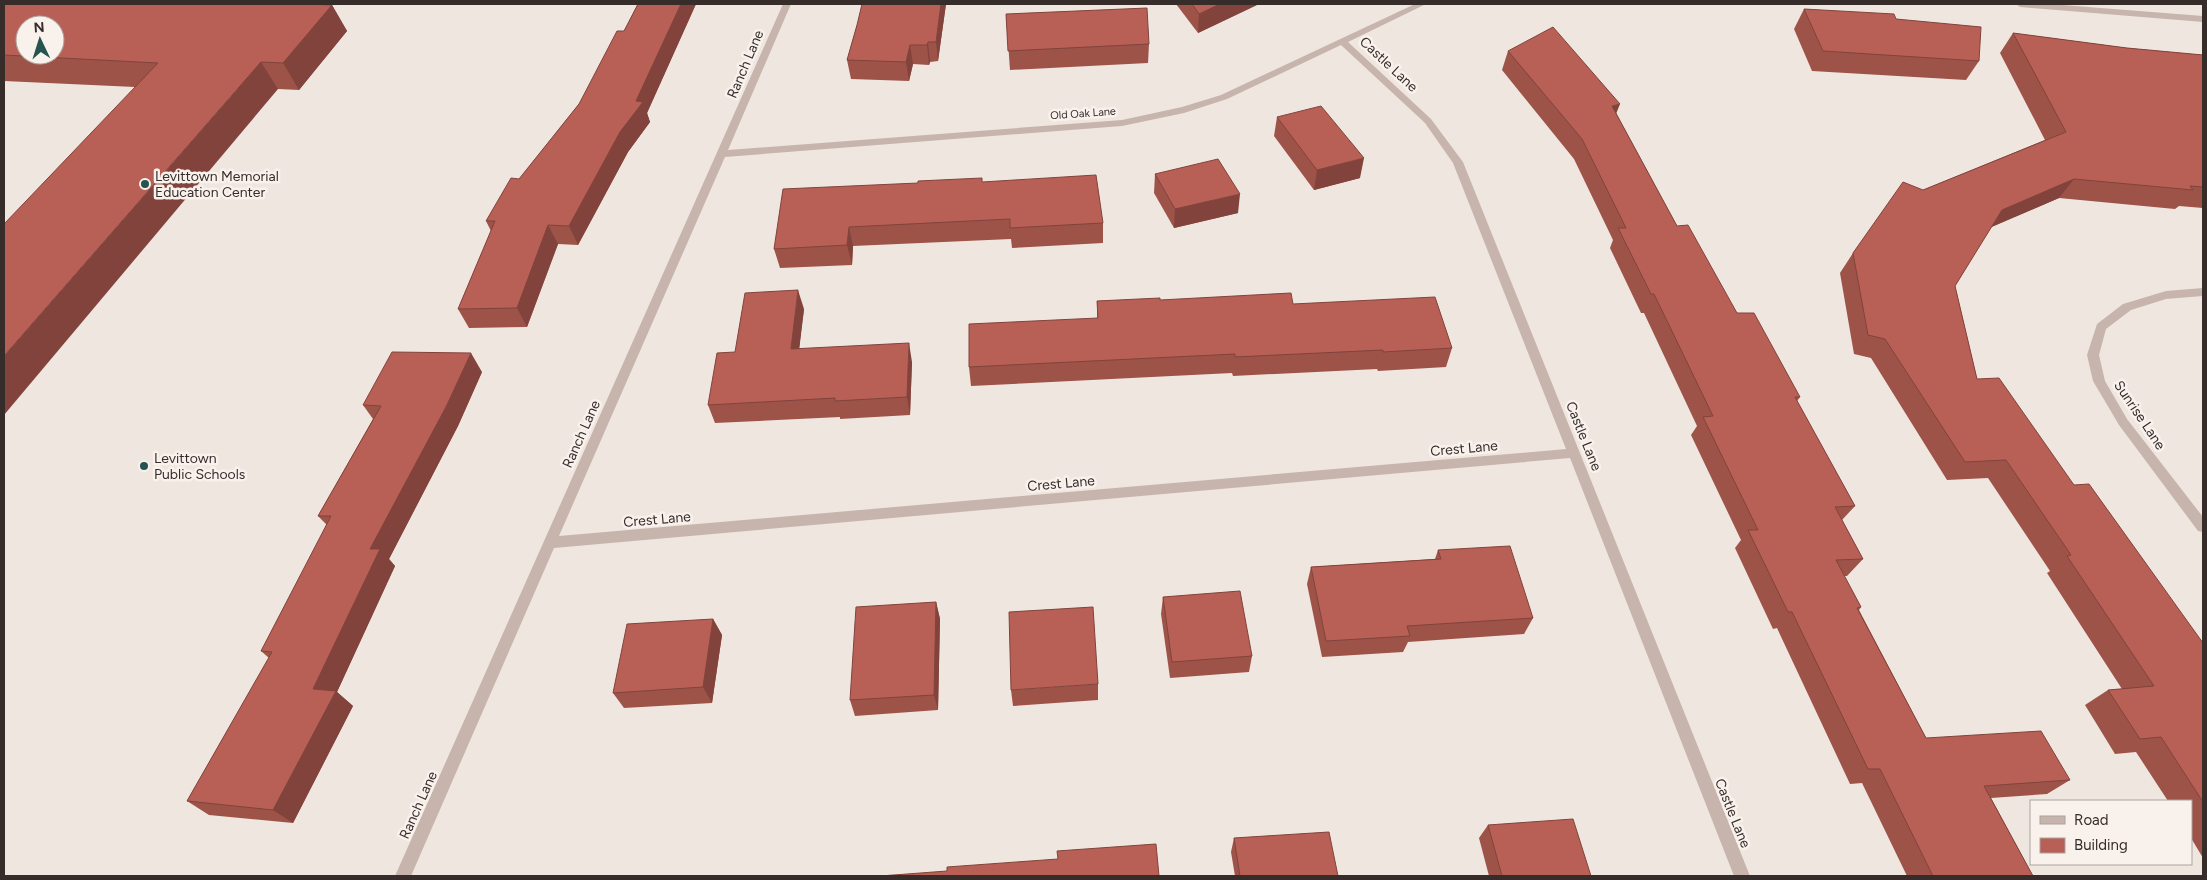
<svg xmlns="http://www.w3.org/2000/svg" width="2207" height="880" viewBox="0 0 2207 880" font-family="Figtree,sans-serif">
<style>
.lines{fill:none;stroke-linecap:round;stroke-linejoin:round}
.minor{fill:#c7b5ad;fill-rule:evenodd}
.wall{fill:#9e5349}
.shaded-wall{fill:#81433c}
.building{fill:#b86055;stroke:#81433c;fill-rule:evenodd}
.poi-dot{fill:#255350;stroke:#f8f1ec;stroke-width:2}
.labels{text-anchor:middle;stroke-width:5;stroke-linejoin:round;paint-order:stroke}
.far-street-label{font-size:11px;fill:#362d2b;stroke:#f8f1ec}
.street-label{font-size:14px;fill:#362d2b;stroke:#f8f1ec}
.poi-label{font-size:14px;fill:#362d2b;stroke:#f8f1ec;text-anchor:start}
</style>
<rect width="100%" height="100%" fill="#f0e6e0"/>
<g class="lines">
<!-- minor -->
<g class="minor">
<path d="M783,4H791L728,150L1122,120L1182,107L1221,95L1415,4H1426L1348,42L1431,119L1463,162L1750,876H1734L1570,458L554,548L411,876H395ZM1341,45L1425,123L1453,163L1566,449L559,536L725,157L1122,126L1184,113L1227,99Z"/>
<path d="M2016,4H2050L2203,16V22L2020,7Z"/>
<path d="M2203,288V296L2166,299L2131,310L2106,329L2099,355L2105,381L2127,419L2203,517V532L2198,531L2119,425L2093,381L2087,355L2097,324L2123,304L2166,291Z"/>
</g>
</g>
<!-- wall -->
<g class="wall">
<path d="M4,4L332,5L347,31L299,90L278,89L135,87L4,81Z"/>
<path d="M638,4H696L647,113L650,122L628,152L578,245L558,244L527,327L469,328L458,309L491,231L486,221L579,104L624,31Z"/>
<path d="M946,4L938,61L930,62L929,65L913,64L909,81L851,79L847,60L857,25Z"/>
<path d="M1176,4H1259L1198,33Z"/>
<path d="M1804,9L1896,19L1979,61L1966,80L1812,71L1794,29Z"/>
<path d="M1006,14L1149,44L1148,63L1010,70Z"/>
<path d="M2013,33L2127,48L2203,55V208L2179,206L2175,209L2059,198L1991,227L1955,286L1977,379L2074,485L2203,643V858L2191,838V801H2168L2136,752L2115,754L2085,705L2108,690L2122,689L2047,573L2050,571L1988,478L1947,480L1871,358L1854,354L1840,273L1853,253L1923,190L2045,140L2000,53Z"/>
<path d="M1508,51L1616,113L1677,226L1737,313L1800,397L1797,401L1855,506L1842,520L1863,559L1847,576H1844L1861,607L1859,610L1926,738L2070,780L2047,794L1991,798L2033,876H1907L1862,783L1850,784L1777,628L1773,629L1735,548L1741,540L1691,435L1697,426L1644,313H1641L1610,248L1613,240L1574,159L1502,70Z"/>
<path d="M1277,117L1360,178L1314,190L1274,136Z"/>
<path d="M1155,174L1238,213L1174,228L1154,193Z"/>
<path d="M982,182L1103,223V243L1012,248L1011,239L853,246L852,265L780,268L774,249Z"/>
<path d="M1160,300L1293,304L1452,348L1446,367L1378,371L1377,369L1233,376L1232,373L971,386L969,367L1097,318V301Z"/>
<path d="M804,309L799,348L912,362L910,415L840,419V417L715,423L708,405L735,352Z"/>
<path d="M482,372L458,426L389,559L395,566L337,692L353,706L293,823L209,815L187,801L269,658L261,651L327,525L318,516L373,419L363,405Z"/>
<path d="M1438,550L1533,618L1524,634L1408,642L1403,652L1322,657L1307,584L1311,567L1435,559Z"/>
<path d="M1163,597L1252,656L1249,672L1170,678L1161,614Z"/>
<path d="M936,602L940,619L938,710L855,716L850,700Z"/>
<path d="M713,619L722,635L712,703L624,708L613,693Z"/>
<path d="M1098,684V700L1013,706L1011,690Z"/>
<path d="M1488,825L1591,876H1489L1479,838Z"/>
<path d="M1234,838L1338,876H1235L1231,852Z"/>
</g>
<!-- shaded-wall -->
<g class="shaded-wall">
<path d="M681,4H696L647,113L650,122L628,152L578,245L569,226Z"/>
<path d="M941,4H946L938,61L936,42Z"/>
<path d="M1220,4H1259L1198,33L1199,14Z"/>
<path d="M332,5L347,31L299,90L283,63Z"/>
<path d="M928,42L930,62L929,65L927,45Z"/>
<path d="M910,45L913,64L909,81L906,62Z"/>
<path d="M261,62L278,89L4,415V356Z"/>
<path d="M1620,104L1612,124V106Z"/>
<path d="M1364,158L1360,178L1314,190L1317,170Z"/>
<path d="M2074,179L2059,198L1987,229L2002,210Z"/>
<path d="M1240,194L1238,213L1174,228L1175,209Z"/>
<path d="M548,225L558,244L527,327L517,308Z"/>
<path d="M849,227L853,246L852,265L847,245Z"/>
<path d="M798,290L804,309L797,368L791,349Z"/>
<path d="M909,343L912,362L910,415L907,397Z"/>
<path d="M471,353L482,372L458,426L389,559L395,566L337,692L353,706L293,823L273,810L313,689L370,549Z"/>
<path d="M936,602L940,619L938,710L934,695Z"/>
<path d="M713,619L722,635L712,703L703,687Z"/>
</g>
<!-- building -->
<g class="building">
<path d="M4,4H307L332,5L283,63L261,62L4,356V224L158,63L4,55ZM25,25H55V55H25Z"/>
<path d="M638,4H681L636,101L643,102L620,132L569,226L548,225L517,308L458,309L495,221H486L511,178L519,179L579,104L617,31H624Z"/>
<path d="M862,4H941L936,42H928L927,45H910L906,62L847,60L857,25Z"/>
<path d="M1192,4H1220L1199,14Z"/>
<path d="M1147,8L1149,44L1008,51L1006,14Z"/>
<path d="M1804,9L1894,14L1896,19L1981,27L1979,61L1823,51Z"/>
<path d="M1553,27L1620,104L1612,106L1677,226L1688,225L1737,313H1754L1800,397H1795L1855,506L1835,507L1863,559L1836,560L1861,607L1857,608L1926,738L2041,731L2070,780L1984,786L2033,876H1933L1880,769H1868L1792,612H1788L1748,530H1758L1703,417L1713,416L1654,294H1651L1618,228H1626L1582,139L1508,51Z"/>
<path d="M2013,33L2127,48L2203,55V187L2190,186L2193,190L2074,179L2002,210L1955,286L1977,379L1999,378L2074,485L2089,484L2203,643V802L2161,737L2140,739L2108,690L2154,686L2067,556L2071,555L2006,460L1965,462L1885,339L1868,335L1853,253L1903,182L1923,190L2066,132Z"/>
<path d="M1321,106L1364,158L1317,170L1277,117Z"/>
<path d="M1218,159L1240,194L1175,209L1155,174Z"/>
<path d="M1096,175L1103,223L1010,228V219L849,227L847,245L774,249L783,189L918,183V181L982,178V182Z"/>
<path d="M798,290L791,349L909,343L907,397L835,401V398L708,405L717,353L735,352L745,293Z"/>
<path d="M1291,293L1293,304L1435,297L1452,348L1383,352V350L1235,357V354L969,367V324L1098,318L1097,301L1160,298V300Z"/>
<path d="M392,352L471,353L446,407L370,549H380L313,689L336,691L273,810L187,801L272,652L261,651L331,516H318L381,406L363,405Z"/>
<path d="M1510,546L1533,618L1407,626L1410,636L1326,641L1311,567L1441,559L1438,550Z"/>
<path d="M1240,591L1252,656L1172,662L1163,597Z"/>
<path d="M936,602L934,695L850,700L856,607Z"/>
<path d="M1093,607L1098,684L1011,690L1009,612Z"/>
<path d="M713,619L703,687L613,693L627,624Z"/>
<path d="M1573,819L1591,876H1502L1488,825Z"/>
<path d="M1329,832L1338,876H1238H1240L1234,838Z"/>
<path d="M1156,844L1159,876H880L947,871V867L1058,859L1057,851Z"/>
</g>
<!-- markers -->
<g class="poi-dot">
<circle cx="145" cy="184" r="5"/>
<circle cx="144" cy="466" r="5"/>
</g>
<g class="labels">
<!-- far-street labels -->
<g class="far-street-label">
<text transform="translate(1083 113) rotate(-4)" y="4">Old Oak Lane</text>
</g>
<!-- street labels -->
<g class="street-label">
<text transform="translate(745 64) rotate(-67)" y="5">Ranch Lane</text>
<text transform="translate(1389 64) rotate(43)" y="5">Castle Lane</text>
<text transform="translate(2140 415) rotate(56)" y="5">Sunrise Lane</text>
<text transform="translate(581 434) rotate(-66)" y="5">Ranch Lane</text>
<text transform="translate(1584 436) rotate(68)" y="5">Castle Lane</text>
<text transform="translate(1464 448) rotate(-5)" y="5">Crest Lane</text>
<text transform="translate(1061 483) rotate(-5)" y="5">Crest Lane</text>
<text transform="translate(657 519) rotate(-5)" y="5">Crest Lane</text>
<text transform="translate(418 805) rotate(-66)" y="5">Ranch Lane</text>
<text transform="translate(1733 813) rotate(68)" y="5">Castle Lane</text>
</g>
<!-- poi labels -->
<g class="poi-label">
<text x="155" y="181">Levittown Memorial<tspan x="155" dy="16">Education Center</tspan></text>
<text x="154" y="463">Levittown<tspan x="154" dy="16">Public Schools</tspan></text>
</g>
</g>
<!-- border -->
<rect width="2207" height="880" fill="none" stroke="#362d2b" stroke-width="10"/>
<!-- legend -->
<rect x="2030" y="800" width="162" height="65" fill="#f8f1ec" stroke="#aaa39f"/>
<rect x="2040" y="816" width="25" height="8" fill="#c7b5ad" stroke="#aaa39f"/>
<text x="2074" y="825" font-size="15" fill="#362d2b">Road</text>
<rect x="2040" y="838" width="25" height="15" fill="#b86055" stroke="#aaa39f"/>
<text x="2074" y="850" font-size="15" fill="#362d2b">Building</text>
<!-- north arrow -->
<g transform="translate(40 40) rotate(356)"><circle r="24" fill="#f8f1ec" stroke="#aaa39f"/>
<path d="M0-4L9 19L0 12L-9 19Z" fill="#255350"/>
<text y="-8" font-size="14" font-weight="bold" text-anchor="middle" fill="#362d2b">N</text>
</g>
</svg>
